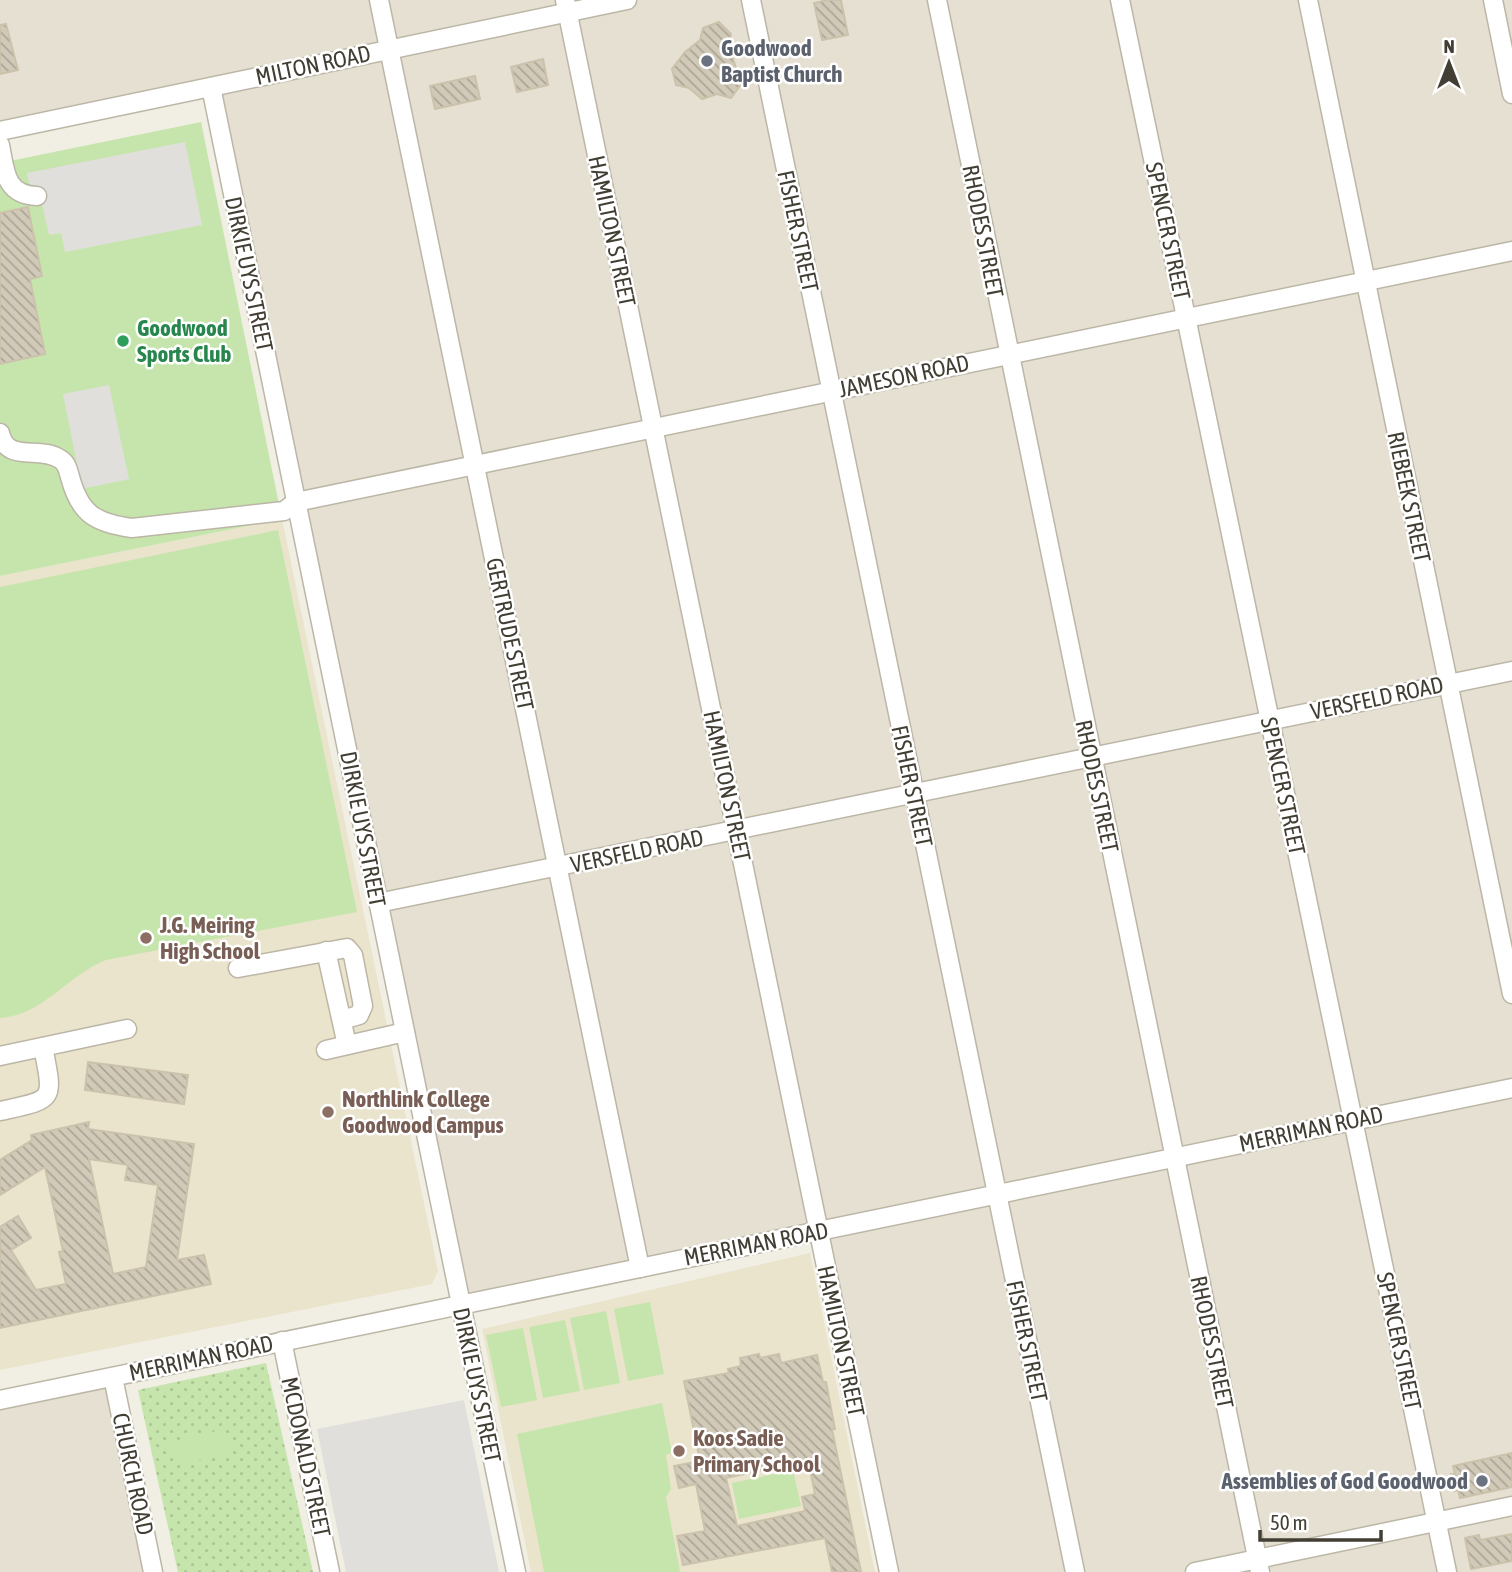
<svg xmlns="http://www.w3.org/2000/svg" width="1512" height="1572" viewBox="0 0 1512 1572" font-family="'Asap Condensed',sans-serif">
<style>
.residential{fill:#e5e0d1}
.education{fill:#eae4cc}
.grass{fill:url(#grass-dots)}
.garden{fill:#c6e5ac}
.parking{fill:#e1dfdb}
.building{fill:url(#building-back-hatch);stroke:#ccc2ac;stroke-width:2;fill-rule:evenodd}
.lines{fill:none;stroke-linecap:round;stroke-linejoin:round}
.minor-casing{stroke:#bcb6a6;stroke-width:21}
.minor{stroke:#fff;stroke-width:18}
.worship-dot{fill:#6b7280;stroke:#fff;stroke-width:2.5}
.leisure-dot{fill:#2e9e5b;stroke:#fff;stroke-width:2.5}
.education-dot{fill:#8d6e63;stroke:#fff;stroke-width:2.5}
.labels{text-anchor:middle;stroke-width:5;stroke-linejoin:round;paint-order:stroke}
.worship-label{font-size:23px;font-weight:bold;fill:#5b616d;stroke:#fff;text-anchor:start}
.street-label{font-size:23px;fill:#423e33;stroke:#fff}
.leisure-label{font-size:23px;font-weight:bold;fill:#27864d;stroke:#fff;text-anchor:start}
.education-label{font-size:23px;font-weight:bold;fill:#785e54;stroke:#fff;text-anchor:start}
</style>
<defs>
<pattern id="grass-dots" width="8" height="8" patternUnits="userSpaceOnUse" patternTransform="scale(1.75)"><rect width="8" height="8" fill="#c6e5ac"/><path d="M2 2h.1M6 6h.1" fill="none" stroke="#abc694" stroke-width="1.8" stroke-linecap="round"/></pattern>
<pattern id="building-back-hatch" width="6" height="6" patternUnits="userSpaceOnUse" patternTransform="scale(1.75)"><rect width="6" height="6" fill="#d2cab8"/><path d="M-1 5l2 2M0 0l6 6M5-1l2 2" fill="none" stroke="#aca596"/></pattern>
</defs>
<rect width="100%" height="100%" fill="#f1eee3"/>
<!-- residential -->
<g class="residential">
<path d="M0,0H1512V1572H886L813,1229L457,1301L210,89L0,133Z"/>
<path d="M113,1375L153,1572H0V1398Z"/>
</g>
<!-- education -->
<g class="education">
<path d="M282,519L438,1271L432,1284L0,1370V576Z"/>
<path d="M810,1253L875,1572H531L482,1329Z"/>
</g>
<!-- grass -->
<path class="grass" d="M266,1363L313,1572H178L138,1390Z"/>
<!-- garden -->
<g class="garden">
<path d="M201,122L282,519L0,576V163Z"/>
<path d="M278,530L357,912L106,960C66,976 44,1015 0,1018V587Z"/>
<path d="M650,1302L664,1374L628,1381L614,1309Z"/>
<path d="M606,1311L620,1383L584,1390L570,1318Z"/>
<path d="M565,1320L580,1391L543,1398L529,1327Z"/>
<path d="M523,1328L537,1400L501,1407L486,1335Z"/>
<path d="M662,1403L672,1453L666,1455L671,1489L666,1497L680,1572H544L517,1434Z"/>
<path d="M225,1429L231,1453L175,1466L169,1442Z"/>
<path d="M793,1470L801,1506L739,1519L732,1483Z"/>
</g>
<!-- parking -->
<g class="parking">
<path d="M185,142L202,225L65,252L61,233L49,235L40,195L32,196L27,173Z"/>
<path d="M109,385L129,479L82,489L63,394Z"/>
<path d="M464,1400L499,1572H346L317,1429Z"/>
</g>
<!-- building -->
<g class="building">
<path d="M828,0H841L848,35L822,40L814,3Z"/>
<path d="M719,22L731,34L729,46L741,84L731,98L717,94L702,99L689,88L676,85L672,69L685,52L700,40L703,28Z"/>
<path d="M6,24L18,70L0,74V25Z"/>
<path d="M543,59L548,85L517,92L511,67Z"/>
<path d="M475,76L480,99L435,109L430,86Z"/>
<path d="M28,207L42,276L30,279L45,354L0,364V213Z"/>
<path d="M88,1062L188,1075L184,1104L85,1090Z"/>
<path d="M89,1122L88,1129L194,1144L177,1260L204,1255L211,1284L0,1328V1227L18,1216L31,1238L11,1250L36,1290L66,1284L59,1252L63,1251L45,1167L0,1195V1160L32,1140L31,1135ZM89,1159L128,1165L125,1180L158,1185L146,1267L113,1274Z"/>
<path d="M759,1354L760,1358L779,1354L781,1363L817,1355L823,1382H826L835,1429H832L861,1572H832L825,1538L683,1565L677,1536L705,1531L696,1484L679,1488L674,1466L700,1461L684,1381L729,1373L728,1369L741,1366L740,1358ZM808,1460L815,1494L802,1497L805,1511L737,1526L726,1478Z"/>
<path d="M1512,1453V1487L1460,1498L1458,1490L1454,1491L1451,1474H1455L1453,1466Z"/>
<path d="M1512,1534V1561L1471,1569L1465,1538L1479,1535L1480,1540Z"/>
</g>
<g class="lines">
<!-- minor casing -->
<g class="minor-casing">
<g id="minor">
<path d="M379,0L640,1268"/>
<path d="M565,0L889,1572"/>
<path d="M751,0L1075,1572"/>
<path d="M937,0L1260,1572"/>
<path d="M1120,0L1447,1572"/>
<path d="M1308,0L1512,994"/>
<path d="M1493,0L1512,94"/>
<path d="M211,87L516,1572"/>
<path d="M0,131L627,0"/>
<path d="M0,145C5,171 5,195 37,196"/>
<path d="M0,433C7,464 39,445 60,459C67,463 68,470 70,477C80,514 95,523 132,528L284,511L296,502L1512,251"/>
<path d="M378,903L1512,671"/>
<path d="M326,951L347,1045"/>
<path d="M238,968L347,948L353,955L363,1006L359,1015L342,1020"/>
<path d="M326,1050L405,1032"/>
<path d="M0,1056L127,1029"/>
<path d="M0,1111C55,1099 54,1102 43,1047"/>
<path d="M282,1341L330,1572"/>
<path d="M113,1377L153,1572"/>
<path d="M0,1400L1512,1088"/>
<path d="M1195,1572L1512,1506"/>
</g>
</g>
<!-- minor -->
<use href="#minor" class="minor"/>
</g>
<!-- markers -->
<g class="worship-dot">
<circle cx="707" cy="61" r="7"/>
<circle cx="1482" cy="1481" r="7"/>
</g>
<circle class="leisure-dot" cx="123" cy="341" r="7"/>
<g class="education-dot">
<circle cx="146" cy="938" r="7"/>
<circle cx="328" cy="1112" r="7"/>
<circle cx="679" cy="1451" r="7"/>
</g>
<g class="labels">
<!-- worship labels -->
<g class="worship-label">
<text x="721" y="56">Goodwood<tspan x="721" dy="26">Baptist Church</tspan></text>
<text x="1468" y="1489" text-anchor="end">Assemblies of God Goodwood</text>
</g>
<!-- street labels -->
<g class="street-label">
<text transform="translate(313 65) rotate(-12)" y="8">MILTON ROAD</text>
<text transform="translate(612 231) rotate(78)" y="8">HAMILTON STREET</text>
<text transform="translate(798 231) rotate(78)" y="8">FISHER STREET</text>
<text transform="translate(983 231) rotate(79)" y="8">RHODES STREET</text>
<text transform="translate(1168 231) rotate(78)" y="8">SPENCER STREET</text>
<text transform="translate(249 274) rotate(78)" y="8">DIRKIE UYS STREET</text>
<text transform="translate(904 376) rotate(-12)" y="8">JAMESON ROAD</text>
<text transform="translate(1409 497) rotate(78)" y="8">RIEBEEK STREET</text>
<text transform="translate(510 634) rotate(78)" y="8">GERTRUDE STREET</text>
<text transform="translate(1377 698) rotate(-12)" y="8">VERSFELD ROAD</text>
<text transform="translate(727 786) rotate(78)" y="8">HAMILTON STREET</text>
<text transform="translate(912 786) rotate(78)" y="8">FISHER STREET</text>
<text transform="translate(1097 786) rotate(78)" y="8">RHODES STREET</text>
<text transform="translate(1283 786) rotate(78)" y="8">SPENCER STREET</text>
<text transform="translate(363 829) rotate(79)" y="8">DIRKIE UYS STREET</text>
<text transform="translate(637 851) rotate(-12)" y="8">VERSFELD ROAD</text>
<text transform="translate(1311 1129) rotate(-12)" y="8">MERRIMAN ROAD</text>
<text transform="translate(756 1244) rotate(-11)" y="8">MERRIMAN ROAD</text>
<text transform="translate(841 1341) rotate(78)" y="8">HAMILTON STREET</text>
<text transform="translate(1027 1341) rotate(78)" y="8">FISHER STREET</text>
<text transform="translate(1399 1341) rotate(78)" y="8">SPENCER STREET</text>
<text transform="translate(1212 1342) rotate(78)" y="8">RHODES STREET</text>
<text transform="translate(201 1358) rotate(-12)" y="8">MERRIMAN ROAD</text>
<text transform="translate(477 1385) rotate(78)" y="8">DIRKIE UYS STREET</text>
<text transform="translate(306 1457) rotate(78)" y="8">MCDONALD STREET</text>
<text transform="translate(133 1474) rotate(78)" y="8">CHURCH ROAD</text>
</g>
<!-- leisure labels -->
<g class="leisure-label">
<text x="137" y="336">Goodwood<tspan x="137" dy="26">Sports Club</tspan></text>
</g>
<!-- education labels -->
<g class="education-label">
<text x="160" y="933">J.G. Meiring<tspan x="160" dy="26">High School</tspan></text>
<text x="342" y="1107">Northlink College<tspan x="342" dy="26">Goodwood Campus</tspan></text>
<text x="693" y="1446">Koos Sadie<tspan x="693" dy="26">Primary School</tspan></text>
</g>
</g>
<!-- north arrow -->
<g transform="translate(1449 63)" stroke="#ffffff" stroke-width="5" paint-order="stroke">
<path d="M0-5L12 26L0 18L-12 26Z" fill="#423e33"/>
<text y="-10" font-size="19" font-weight="bold" text-anchor="middle" fill="#423e33">N</text>
</g>
<!-- scale -->
<path d="M1260 1530v10h121v-10" fill="none" stroke="#423e33" stroke-width="3.5"/>
<text x="1270" y="1530" font-size="21" fill="#423e33" stroke="#ffffff" stroke-width="5" paint-order="stroke">50 m</text>
</svg>
